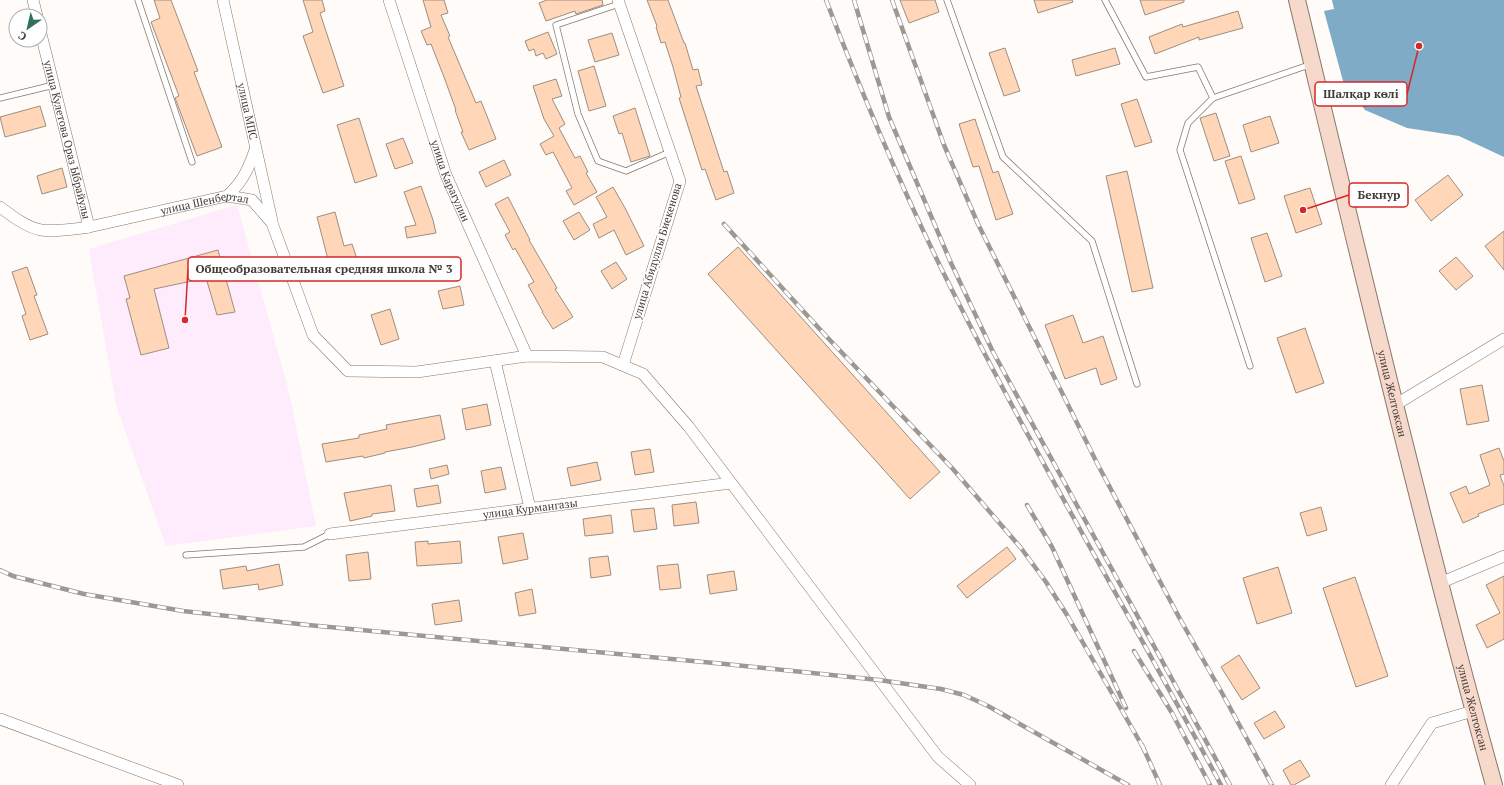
<svg xmlns="http://www.w3.org/2000/svg" width="1504" height="785" viewBox="0 0 1504 785" font-family="'PT Serif',serif">
<style>
.education{fill:#feebfb}
.water{fill:#7fabc6}
.building{fill:#ffd6b7;stroke:#9d8e82}
.lines{fill:none;stroke-linecap:round;stroke-linejoin:round}
.service-casing{stroke:#86786c;stroke-width:7}
.minor-casing{stroke:#86786c;stroke-width:12}
.secondary-casing{stroke:#86786c;stroke-width:18}
.service{stroke:#fff;stroke-width:5.5}
.minor{stroke:#fff;stroke-width:11}
.secondary{stroke:#f7d9cc;stroke-width:16}
.rail-casing{stroke:#9c9894;stroke-width:4.5}
.rail{stroke:#fff;stroke-width:3;stroke-dasharray:9;stroke-linecap:butt}
.labels{text-anchor:middle;stroke-width:3.5;stroke-linejoin:round;paint-order:stroke}
.street-label{font-size:11px;fill:#413b36;stroke:#fff}
.leader{fill:none;stroke:#d62828;stroke-width:1.5}
.callout-dot{fill:#d62828;stroke:#fff;stroke-width:1.5}
.callout{fill:#fff;stroke:#d62828;stroke-width:1.5}
.callout-label{font-size:12px;text-anchor:middle;font-weight:bold;fill:#413b36}
</style>
<rect width="100%" height="100%" fill="#fefbf8"/>
<!-- education -->
<path class="education" d="M237,205L289,392L316,526L166,546L116,405L89,249Z"/>
<!-- water -->
<path class="water" d="M1332,0H1504V157L1459,136L1407,128L1365,110L1343,81L1324,11L1334,9Z"/>
<!-- building -->
<g class="building">
<path d="M154,0H171L198,71L194,72L222,147L197,156L175,98L179,96L151,22L160,18Z"/>
<path d="M303,0H322L325,11L320,13L344,86L323,93L303,36L313,32Z"/>
<path d="M423,0H444L448,13L441,15L450,36L448,37L476,103L481,101L496,139L469,150L461,132H463L455,110H456L444,77L431,44L427,45L421,31L431,27Z"/>
<path d="M547,0H602L603,5L576,14L575,11L546,21L539,3Z"/>
<path d="M647,0H668L684,43H685L693,70L698,69L702,85L696,86L724,172L727,171L734,193L716,200L705,169L702,170L679,98L681,97L673,67L665,42L661,43L656,27L657,26Z"/>
<path d="M900,0H935L939,12L909,23Z"/>
<path d="M1034,0H1072L1073,2L1038,13Z"/>
<path d="M1140,0H1184V2L1145,15Z"/>
<path d="M1238,11L1243,28L1199,40V37L1155,54L1149,37L1182,24L1183,27Z"/>
<path d="M548,32L557,54L546,59L543,53L536,56L534,49L529,51L525,41Z"/>
<path d="M612,33L619,55L595,62L588,40Z"/>
<path d="M1005,48L1020,91L1004,96L989,53Z"/>
<path d="M1115,48L1120,64L1076,76L1072,60Z"/>
<path d="M594,66L606,106L589,111L578,71Z"/>
<path d="M556,79L562,96L552,99L565,124L559,128L575,158L580,156L588,172L586,173L597,192L574,205L566,191L572,188L553,152L546,155L540,144L554,136L544,119L533,86Z"/>
<path d="M1137,99L1152,142L1135,147L1121,104Z"/>
<path d="M40,106L46,126L5,137L0,117Z"/>
<path d="M635,108L650,156L631,162L622,133L619,134L613,116Z"/>
<path d="M1216,113L1230,156L1214,161L1200,118Z"/>
<path d="M1270,116L1279,143L1251,152L1243,125Z"/>
<path d="M359,118L377,176L355,183L337,125Z"/>
<path d="M975,119L993,173L998,171L1013,214L996,220L979,166L973,167L959,124Z"/>
<path d="M403,138L413,163L395,169L386,144Z"/>
<path d="M1241,156L1255,199L1239,204L1225,161Z"/>
<path d="M504,160L511,175L486,187L479,172Z"/>
<path d="M62,168L67,187L42,194L37,176Z"/>
<path d="M1127,171L1153,288L1132,292L1106,176Z"/>
<path d="M1448,175L1463,195L1431,221L1415,200Z"/>
<path d="M421,186L433,220L436,233L407,238L405,227L416,225L404,192Z"/>
<path d="M613,187L625,208L644,246L626,255L614,230L599,238L593,224L607,217L596,197Z"/>
<path d="M1310,188L1322,224L1296,233L1284,196Z"/>
<path d="M508,197L530,240H529L557,288L555,289L573,317L553,329L542,312H543L528,285L534,282L515,248L513,250L505,235L510,232L495,204Z"/>
<path d="M335,212L344,246L352,244L357,259L330,267L317,217Z"/>
<path d="M579,212L590,230L574,240L563,221Z"/>
<path d="M1504,231V270L1485,246Z"/>
<path d="M1267,233L1282,276L1265,282L1251,238Z"/>
<path d="M738,247L940,472L910,499L708,274Z"/>
<path d="M218,250L235,312L217,315L206,278L154,289L169,348L141,355L126,299L130,298L124,276Z"/>
<path d="M1456,257L1473,276L1456,290L1439,271Z"/>
<path d="M616,262L627,279L612,289L601,271Z"/>
<path d="M27,267L37,295L34,296L48,334L30,340L22,316L26,314L12,272Z"/>
<path d="M460,286L464,305L443,309L438,291Z"/>
<path d="M390,309L399,339L381,345L371,315Z"/>
<path d="M1073,315L1083,343L1103,336L1117,379L1101,385L1096,368L1065,379L1045,325Z"/>
<path d="M1305,328L1324,383L1296,393L1277,338Z"/>
<path d="M1482,385L1489,421L1467,425L1460,389Z"/>
<path d="M487,404L491,425L466,430L462,409Z"/>
<path d="M440,415L445,439L412,447L385,452V453L364,458L363,456L326,462L322,444L359,438V435L387,429L386,425Z"/>
<path d="M1499,448L1504,461V474L1500,475L1504,486V504L1478,514L1479,516L1463,523L1450,493L1466,486L1469,494L1490,485L1480,455Z"/>
<path d="M650,449L654,472L635,475L631,452Z"/>
<path d="M597,462L601,480L571,486L567,468Z"/>
<path d="M447,465L449,474L431,479L429,469Z"/>
<path d="M501,467L506,489L485,493L481,471Z"/>
<path d="M391,485L395,511L372,514V516L350,521L344,493Z"/>
<path d="M438,485L441,503L417,507L414,489Z"/>
<path d="M696,502L699,523L674,526L672,505Z"/>
<path d="M1321,507L1327,530L1307,536L1300,513Z"/>
<path d="M654,508L657,529L634,532L631,510Z"/>
<path d="M611,515L613,533L585,536L583,519Z"/>
<path d="M523,533L528,559L503,564L498,537Z"/>
<path d="M428,541V544L460,541L462,563L417,566L415,542Z"/>
<path d="M1007,547L1016,559L967,598L957,586Z"/>
<path d="M368,552L371,579L349,581L346,555Z"/>
<path d="M608,556L611,575L591,578L589,558Z"/>
<path d="M279,564L283,585L259,590L258,584L223,589L220,570L246,566L247,571Z"/>
<path d="M678,564L681,588L660,590L657,566Z"/>
<path d="M1278,567L1292,613L1257,624L1243,578Z"/>
<path d="M734,571L737,590L710,594L707,575Z"/>
<path d="M1504,576V639L1487,648L1476,625L1500,613L1486,585Z"/>
<path d="M1355,577L1388,676L1356,687L1323,588Z"/>
<path d="M532,589L536,613L519,616L515,593Z"/>
<path d="M459,600L462,621L435,625L432,604Z"/>
<path d="M1239,655L1260,688L1242,700L1221,667Z"/>
<path d="M1275,711L1285,727L1264,739L1254,723Z"/>
<path d="M1300,760L1310,776L1294,785H1291L1283,770Z"/>
</g>
<g class="lines">
<!-- service casing -->
<g class="service-casing">
<g id="service">
<path d="M138,0L192,162"/>
<path d="M947,0L1003,157L1092,241L1137,384"/>
<path d="M1105,0L1146,77L1198,67L1213,98"/>
<path d="M619,4L556,25L578,114L598,161L626,171L670,152"/>
<path d="M0,98L54,85"/>
<path d="M1250,366L1180,150L1188,123L1213,98L1312,64"/>
<path d="M186,555L304,547L330,534"/>
</g>
</g>
<!-- minor casing -->
<g class="minor-casing">
<g id="minor">
<path d="M33,0L37,16"/>
<path id="s1" d="M223,0L272,221"/>
<path id="s2" d="M389,0L446,175L527,356"/>
<path d="M618,0L680,181L623,365"/>
<path id="s3" d="M40,30L89,227"/>
<path d="M227,196C242,183 249,168 255,150"/>
<path id="s4" d="M0,207C12,216 26,227 41,230C55,232 75,229 89,227L227,196L252,200L272,223L313,335L348,371L417,372L527,356L603,357L643,374L689,427L938,757L970,785"/>
<path d="M495,361L530,508"/>
<path d="M1395,405L1504,339"/>
<path id="s5" d="M330,534L731,483"/>
<path d="M1440,583L1504,556"/>
<path d="M0,719L178,785"/>
<path d="M1391,785L1432,723L1473,711"/>
</g>
</g>
<!-- secondary casing -->
<g class="secondary-casing">
<g id="secondary">
<path id="s6" d="M1297,0C1360,262 1422,525 1494,785"/>
</g>
</g>
<!-- service -->
<use href="#service" class="service"/>
<!-- minor -->
<use href="#minor" class="minor"/>
<!-- secondary -->
<use href="#secondary" class="secondary"/>
<!-- rail casing -->
<g class="rail-casing">
<g id="rail">
<path d="M826,0C864,99 905,197 953,292C1037,459 1133,620 1221,785"/>
<path d="M854,0L889,117L951,263L993,352L1230,785"/>
<path d="M892,0L944,145L978,224L1098,465L1180,619L1222,693L1272,785"/>
<path d="M724,224L826,336L952,468L1021,548L1046,582L1067,615L1144,749"/>
<path d="M1027,505L1052,547L1126,708"/>
<path d="M0,570L13,576L84,594L183,611L308,625L725,664L879,680L941,689L964,695L988,706L1128,785"/>
<path d="M1134,651L1172,713L1210,785"/>
<path d="M1142,745L1160,785"/>
</g>
</g>
<!-- rail -->
<use href="#rail" class="rail"/>
</g>
<g class="labels">
<!-- street labels -->
<g class="street-label">
<text dy="4" stroke="none"><textPath href="#s1" startOffset="114">улица МПС</textPath></text>
<text dy="4" stroke="none"><textPath href="#s3" startOffset="113">улица Кулетова Ораз Ыбрайулы</textPath></text>
<text dy="4" stroke="none"><textPath href="#s2" startOffset="191">улица Карагулин</textPath></text>
<text dy="4" stroke="none"><textPath href="#s4" startOffset="214">улица Шенбертал</textPath></text>
<text transform="translate(657 251) rotate(-73)" y="4">улица Абидуллы Биекенова</text>
<text dy="4" stroke="none"><textPath href="#s6" startOffset="405">улица Желтоксан</textPath></text>
<text dy="4" stroke="none"><textPath href="#s5" startOffset="202">улица Курмангазы</textPath></text>
<text dy="4" stroke="none"><textPath href="#s6" startOffset="729">улица Желтоксан</textPath></text>
</g>
</g>
<!-- callouts -->
<path class="leader" d="M1419 46L1407 94M1303 210L1349 195M185 320L188 269"/>
<g class="callout-dot">
<circle cx="1419" cy="46" r="4"/>
<circle cx="1303" cy="210" r="4"/>
<circle cx="185" cy="320" r="4"/>
</g>
<g class="callout">
<rect x="1315" y="82" width="92" height="24" rx="4"/>
<rect x="1349" y="183" width="59" height="24" rx="4"/>
<rect x="188" y="257" width="273" height="24" rx="4"/>
</g>
<g class="callout-label">
<text x="1361" y="98">Шалқар көлі</text>
<text x="1379" y="199">Бекнур</text>
<text x="324" y="273">Общеобразовательная средняя школа № 3</text>
</g>
<!-- north arrow -->
<g transform="translate(28 28) rotate(214)"><circle r="19" fill="#ffffff" stroke="#b3b1af"/>
<path d="M0-3L7 15L0 10L-7 15Z" fill="#31715f"/>
<text y="-6" font-size="11" font-weight="bold" text-anchor="middle" fill="#413b36">С</text>
</g>
</svg>
